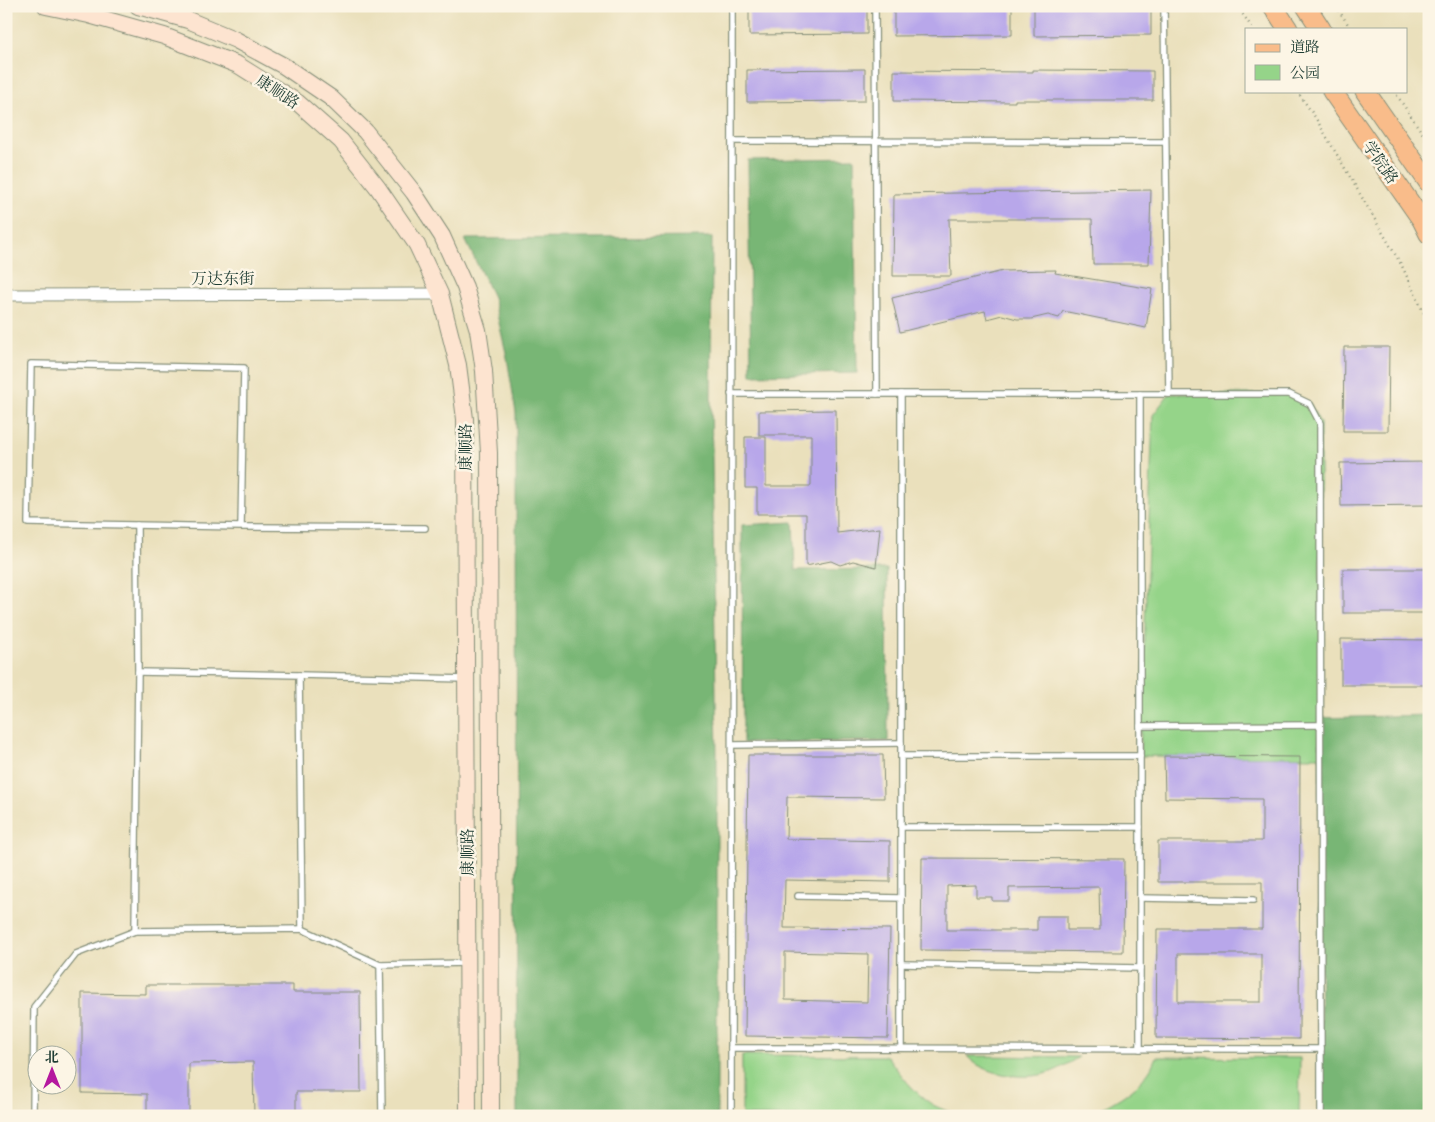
<svg xmlns="http://www.w3.org/2000/svg" width="1435" height="1122" viewBox="0 0 1435 1122" font-family="'Libre Bodoni','Noto Serif SC',serif">
<style>
.green{fill:#95d489;stroke:#5a885e}
.forest{fill:#78b675;stroke:#4c7a54}
.building{fill:#b8a7ea;fill-rule:evenodd}
.lines{fill:none;stroke-linecap:round;stroke-linejoin:round}
.lane-casing{stroke:#848e78;stroke-width:8}
.street-casing{stroke:#848e78;stroke-width:13}
.secondary-casing{stroke:#848e78;stroke-width:18}
.primary-casing{stroke:#848e78;stroke-width:21}
.path{stroke:#848e78;stroke-width:2.5;stroke-dasharray:1 4;stroke-linecap:butt}
.lane{stroke:#fff;stroke-width:5.5}
.street{stroke:#fff;stroke-width:11}
.secondary{stroke:#fde4d0;stroke-width:16}
.primary{stroke:#f9bc8a;stroke-width:19}
.labels{text-anchor:middle;stroke-width:5;stroke-linejoin:round;paint-order:stroke}
.street-label{font-size:16px;fill:#1f3d34;stroke:#fcf5e5}
</style>
<rect width="100%" height="100%" fill="#fcf5e5"/>
<filter id="ink" filterUnits="userSpaceOnUse"><feTurbulence type="fractalNoise" baseFrequency=".02" numOctaves="2"/><feDisplacementMap in="SourceGraphic" scale="10" xChannelSelector="R" yChannelSelector="G"/><feConvolveMatrix kernelMatrix="1 2 1 2 8 2 1 2 1" color-interpolation-filters="sRGB"/></filter>
<filter id="wash" filterUnits="userSpaceOnUse"><feTurbulence type="fractalNoise" baseFrequency=".0096" numOctaves="4" result="noise"/><feDisplacementMap in="SourceGraphic" scale="20" xChannelSelector="R" yChannelSelector="G"/><feGaussianBlur stdDeviation="1.12" result="paint"/><feColorMatrix in="noise" values="0 0 0 0 0 0 0 0 0 0 0 0 0 0 0 0 0 1.4 0 .05"/><feComposite in="paint" operator="in"/></filter>
<g filter="url(#wash)">
<rect width="100%" height="100%" fill="#eae0bc"/>
<!-- green -->
<g class="green">
<path d="M1169,394H1289L1310,404L1320,423V757L1140,756L1153,415Z"/>
<path d="M742,1055L887,1056C900,1074 914,1093 933,1105C941,1109 950,1112 959,1116H742Z"/>
<path d="M967,1056L1079,1057C1067,1064 1057,1071 1044,1074C1022,1080 982,1074 967,1056Z"/>
<path d="M1156,1057L1300,1058L1299,1116H1086C1108,1105 1135,1093 1149,1071C1152,1067 1154,1061 1156,1057Z"/>
</g>
<!-- forest -->
<g class="forest">
<path d="M854,158L857,373L751,375L748,160Z"/>
<path d="M712,237L711,398L717,758V1116H517L516,413L507,357L493,297L465,239Z"/>
<path d="M793,522L795,570L887,569L888,741L743,743L742,525Z"/>
<path d="M1429,715V1116H1321L1320,718Z"/>
</g>
<g id="blocks">
<!-- building -->
<g class="building">
<path d="M749,6H867V34L749,35Z"/>
<path d="M894,6H1012V35L894,36Z"/>
<path d="M1034,6H1151V35L1034,36Z"/>
<path d="M865,69V101L747,102V70Z"/>
<path d="M1033,70L1153,71V100H1015V102L894,101V71L1033,72Z"/>
<path d="M1151,190L1149,264H1093L1092,219H949L951,276H893L894,194Z"/>
<path d="M1056,270L1055,273L1152,289L1146,328L1063,311L1059,318L1048,315L1031,319H1017L1002,315L987,319L985,311L900,332L892,298L1003,271Z"/>
<path d="M1344,347H1389L1388,431H1343Z"/>
<path d="M836,410L837,533L880,528L876,567L853,561L840,565L831,561L806,566V514H757V488H745V437H766V486H811V435H759V411Z"/>
<path d="M1429,462V505L1341,506L1340,463Z"/>
<rect x="1343" y="569" width="86" height="44"/>
<path d="M1341,639L1429,640V685H1341Z"/>
<path d="M748,755H883L884,798L787,797L786,839L890,841V882L785,880L784,928L890,929L888,1038L745,1036ZM785,952L868,954L867,1002L785,1000Z"/>
<path d="M1164,756L1300,757L1299,1039L1156,1038L1157,929H1262V882H1158V841H1262V799L1165,798ZM1178,954H1261V1002H1178Z"/>
<path d="M922,858L1124,859L1123,952L921,950ZM976,885V897H992V901H1009V888L1099,887L1100,930H1067V916H1037V930H947V886Z"/>
<path d="M146,985H293V992H360L361,1092H296V1116H254L253,1062L189,1063V1116H147V1094L82,1093V993L146,994Z"/>
</g>
</g>
</g>
<g filter="url(#ink)">
<use href="#blocks" fill-opacity="0" stroke="#848e78" stroke-width="1"/>
<g class="lines">
<!-- lane casing -->
<g class="lane-casing">
<g id="lane">
<path d="M875,6L877,394"/>
<path d="M1164,6L1169,394"/>
<path d="M732,141L1165,142"/>
<path d="M731,394H1289L1310,404L1320,423L1321,1116"/>
<path d="M901,394V1048"/>
<path d="M1140,394V1049"/>
<path d="M241,527L244,368L31,364L28,523L241,527L425,528"/>
<path d="M138,672L299,675"/>
<path d="M1140,726L1320,725"/>
<path d="M732,745L901,743"/>
<path d="M901,756H1140"/>
<path d="M901,827H1140"/>
<path d="M798,896L901,898"/>
<path d="M1140,898L1253,900"/>
<path d="M302,929L299,675L466,679"/>
<path d="M135,931L138,672L137,525"/>
<path d="M901,964L1140,968"/>
<path d="M380,965L382,1116"/>
<path d="M731,1048L1321,1049"/>
<path d="M33,1116L34,1007L76,954L135,931L302,929L380,965L465,963"/>
<path d="M731,1116L732,6"/>
</g>
</g>
<!-- street casing -->
<g class="street-casing">
<path id="street" d="M6,295L440,294"/>
</g>
<!-- secondary casing -->
<g class="secondary-casing">
<g id="secondary">
<path d="M46,6L89,15L164,36L238,65L297,102L341,141L378,188L417,245L440,294L458,365L465,419L468,1116"/>
<path d="M138,6L188,20L236,40L284,66L331,98L365,131L414,193L442,236L465,287L478,330L484,371L489,453L491,1116"/>
</g>
</g>
<!-- primary casing -->
<g class="primary-casing">
<g id="primary">
<path d="M1273,6L1288,29"/>
<path d="M1306,6L1321,29"/>
<path d="M1332,91L1422,220L1429,234"/>
<path d="M1365,91L1429,183"/>
</g>
</g>
<!-- path -->
<g class="path">
<path d="M1237,6L1253,29"/>
<path d="M1336,6L1351,29"/>
<path d="M1297,91L1315,117L1402,266L1429,324"/>
<path d="M1394,91L1429,143"/>
</g>
<!-- lane -->
<use href="#lane" class="lane"/>
<!-- street -->
<use href="#street" class="street"/>
<!-- secondary -->
<use href="#secondary" class="secondary"/>
<!-- primary -->
<use href="#primary" class="primary"/>
</g>
</g>
<g class="labels">
<!-- street labels -->
<g class="street-label">
<text transform="translate(278 91) rotate(33)" y="6">康顺路</text>
<text transform="translate(1381 162) rotate(55)" y="6">学院路</text>
<text x="223" y="284">万达东街</text>
<text transform="translate(465 447) rotate(-90)" y="6">康顺路</text>
<text transform="translate(467 852) rotate(-90)" y="6">康顺路</text>
</g>
</g>
<!-- margin -->
<rect width="1435" height="1122" fill="none" stroke="#fcf5e5" stroke-width="25"/>
<!-- legend -->
<rect x="1245" y="28" width="162" height="65" fill="#fcf5e5" stroke="#a4ab9e"/>
<rect x="1255" y="44" width="25" height="8" fill="#f9bc8a" stroke="#a4ab9e"/>
<text x="1290" y="52" font-size="15" fill="#1f3d34">道路</text>
<rect x="1255" y="65" width="25" height="15" fill="#95d489" stroke="#a4ab9e"/>
<text x="1290" y="78" font-size="15" fill="#1f3d34">公园</text>
<!-- north arrow -->
<g transform="translate(52 1070)"><circle r="24" fill="#fcf5e5" stroke="#a4ab9e"/>
<path d="M0-4L9 19L0 12L-9 19Z" fill="#b5179e"/>
<text y="-8" font-size="14" font-weight="bold" text-anchor="middle" fill="#1f3d34">北</text>
</g>
</svg>
